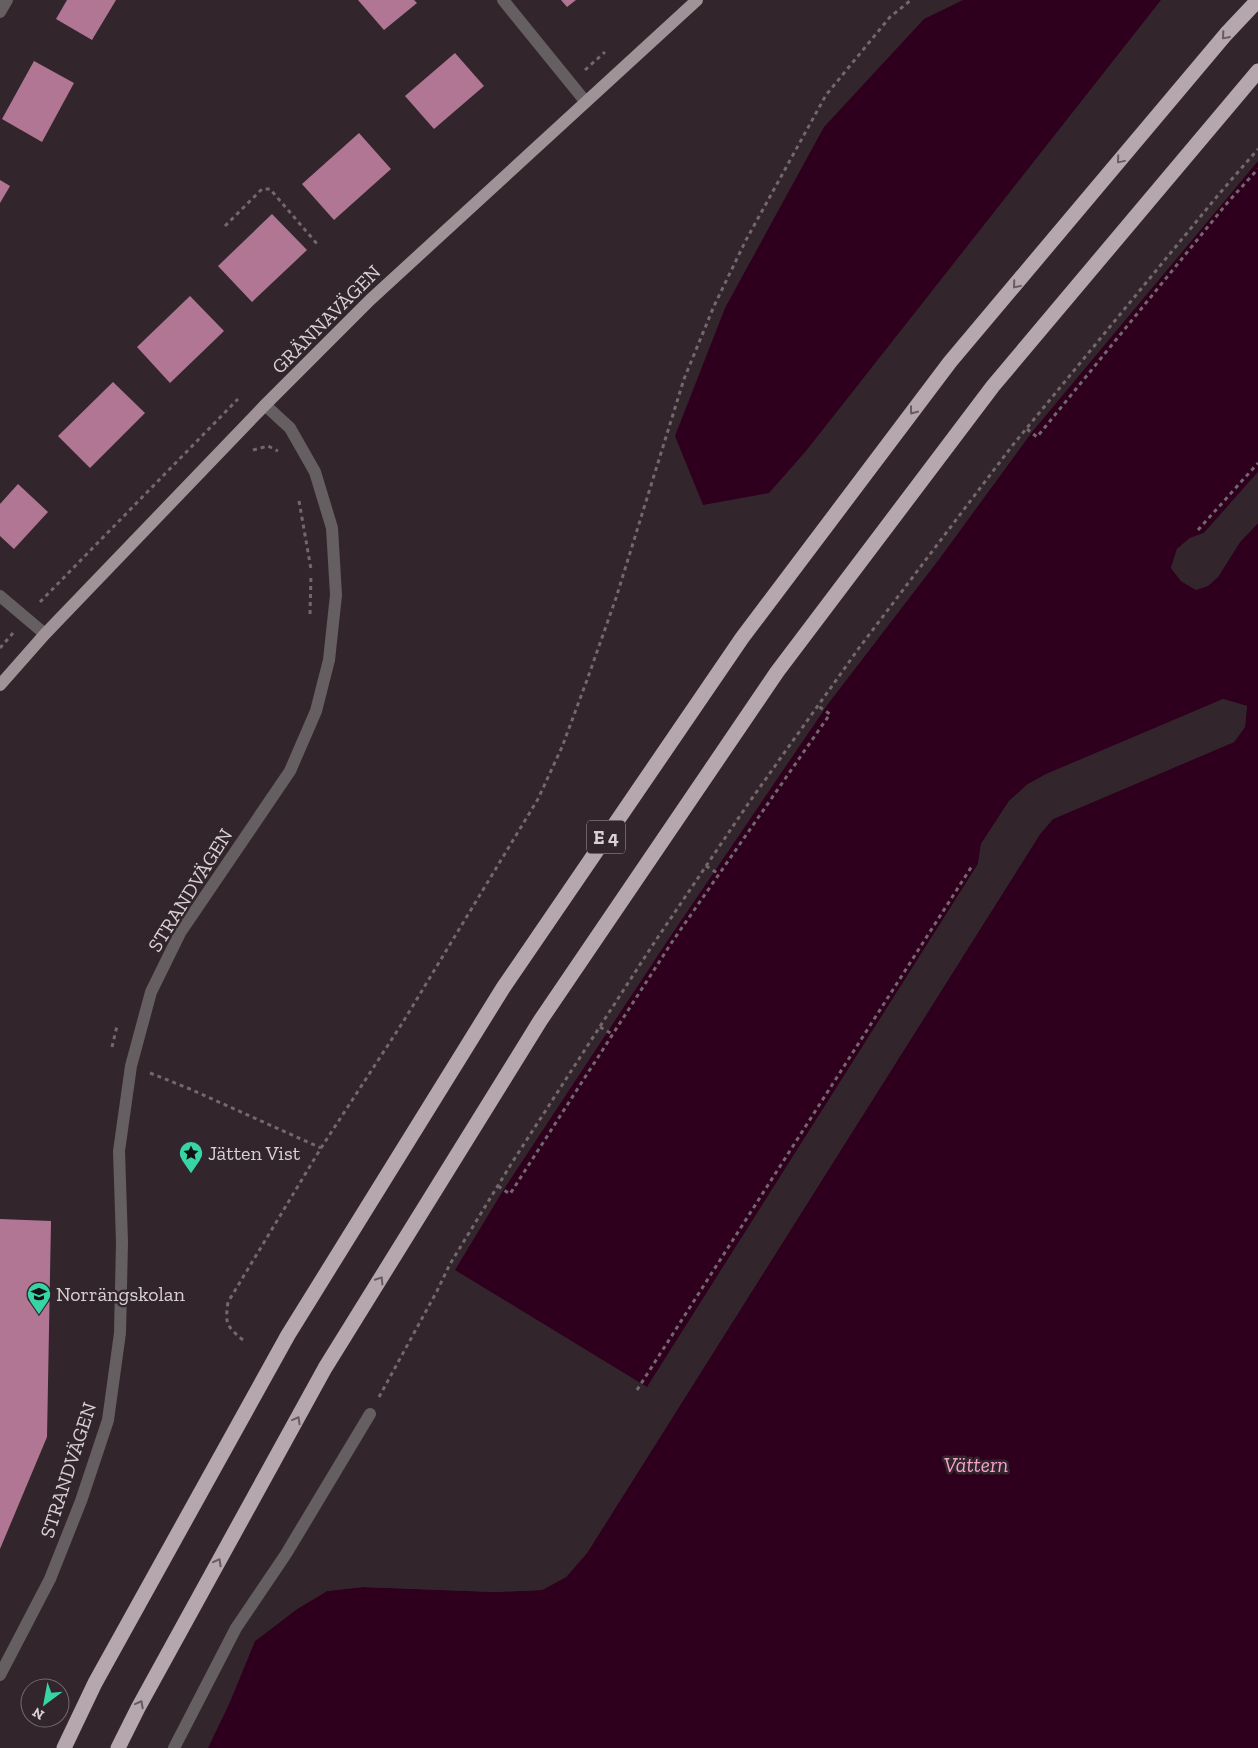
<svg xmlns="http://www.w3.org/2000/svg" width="1258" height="1748" viewBox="0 0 1258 1748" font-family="'Zilla Slab',serif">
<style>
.water{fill:#2f001d}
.pier{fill:#32262c}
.building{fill:#b27695}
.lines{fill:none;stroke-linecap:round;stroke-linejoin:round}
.path{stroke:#72686d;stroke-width:3;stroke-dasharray:4 4;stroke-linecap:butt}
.minor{stroke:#655f61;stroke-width:12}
.major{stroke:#9f9398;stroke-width:12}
.highway{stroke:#b6a7ae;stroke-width:15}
.oneway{stroke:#675a60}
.labels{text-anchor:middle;stroke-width:5;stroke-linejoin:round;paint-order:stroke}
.shield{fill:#32262c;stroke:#a69da2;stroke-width:1}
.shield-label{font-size:19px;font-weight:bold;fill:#d8d0d4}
.street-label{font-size:20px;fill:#d8d0d4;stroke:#32262c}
.poi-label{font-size:20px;fill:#d8d0d4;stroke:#32262c;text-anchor:start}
.water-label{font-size:21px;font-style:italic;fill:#f7a1cd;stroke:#32262c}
</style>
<rect width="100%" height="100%" fill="#32262c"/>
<!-- water -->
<g class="water">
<path d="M963,0H1161L806,451L769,493L703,505L675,436L725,308L824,127L924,19Z"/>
<path d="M1258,161V472L1204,533L1190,538L1177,549L1171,568L1181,581L1196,590L1218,577L1240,542L1258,523V1748H208L230,1702L255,1641L297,1609L327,1591L363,1587L494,1592L542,1590L566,1577L587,1553L1040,834L1053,819L1234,742L1245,727L1247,706L1223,699L1028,784L1009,801L981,844L978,864L647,1387L455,1270L504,1189L668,940L828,704L940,558L1032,432Z"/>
</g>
<!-- pier -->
<g class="pier">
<path d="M1258,472V476L1206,534L1191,540L1179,551L1174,567L1183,580L1196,587L1207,583L1217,575L1239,541L1258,520V523L1240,542L1218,577L1208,586L1196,590L1181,581L1171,568L1177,549L1190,538L1204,533Z"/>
<path d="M1223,699L1247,706L1245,727L1234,742L1053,819L1040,834L587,1553L566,1577L542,1590L494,1592L363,1587L327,1591L297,1609L255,1641L257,1636L296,1607L327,1589L363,1585L494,1589L541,1588L564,1575L585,1551L1038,832L1052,817L1233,740L1243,726L1245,708L1224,701L1047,776L1029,786L1011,803L983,845L980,866L650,1388L646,1389L978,864L981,844L1009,801L1028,784L1046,774Z"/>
</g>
<!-- building -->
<g class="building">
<path d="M67,0H116L92,40L56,19Z"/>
<path d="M358,0H414L417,3L384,30Z"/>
<path d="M561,0H576L567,7Z"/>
<path d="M455,53L484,86L434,129L405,96Z"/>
<path d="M34,61L74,83L42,142L2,119Z"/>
<path d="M359,133L391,169L334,220L302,184Z"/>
<path d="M0,180L10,186L0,203Z"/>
<path d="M272,214L307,250L252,302L218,266Z"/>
<path d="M190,296L224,331L170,383L137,347Z"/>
<path d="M113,382L145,413L90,468L58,436Z"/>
<path d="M18,484L48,512L14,549L0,536V504Z"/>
<path d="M0,1219L51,1221L47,1437L0,1549Z"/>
</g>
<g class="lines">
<!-- path -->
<g class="path">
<path d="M585,70L605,52"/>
<path d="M225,226L262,189H270L318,245"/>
<path d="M1027,429L1037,437L1228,202L1258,169"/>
<path d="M253,450L268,446L278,451"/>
<path d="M299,501L311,569"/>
<path d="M1198,530L1258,463"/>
<path d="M40,602L238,399"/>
<path d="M310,614L311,575"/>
<path d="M0,648L13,633"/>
<path d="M706,866L719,874"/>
<path d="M600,1027L612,1034"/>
<path d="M112,1047L117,1026"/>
<path d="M150,1073L190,1089L321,1148"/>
<path d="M498,1186L510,1194L672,942L830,714L818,706"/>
<path d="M243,1340C226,1326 225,1323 228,1302L321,1148L403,1022L538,799L562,747L587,680L616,598L684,379L714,306L746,240L826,95L890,17L911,0"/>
<path d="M637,1390L972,866"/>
<path d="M379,1397L437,1291L450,1264L513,1161L652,946L750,801L859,648L1012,446L1219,194L1258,149"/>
</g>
<!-- minor -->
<g class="minor">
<path d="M503,0L585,101"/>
<path d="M0,12L7,0"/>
<path d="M0,596L45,634"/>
<path d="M0,1675L50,1579L81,1501L108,1420L120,1333L122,1242L119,1151L131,1066L151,992L180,933L290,771L316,711L329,660L336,595L332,528L315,472L290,428L265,405"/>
<path d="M174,1748L236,1628L286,1554L370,1414"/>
</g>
<!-- major -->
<path class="major" d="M0,685L45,634L265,405L370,300L697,0"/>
<!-- highway -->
<g class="highway">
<path d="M64,1748L95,1683L288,1335L503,988L742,638L950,362L1226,34L1258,0"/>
<path d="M118,1748L138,1708L325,1368L540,1021L777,672L993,386L1258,71"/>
</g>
</g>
<!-- one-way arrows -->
<defs><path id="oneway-chevron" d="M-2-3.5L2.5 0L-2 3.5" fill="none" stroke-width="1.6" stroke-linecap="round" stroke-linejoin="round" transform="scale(1.25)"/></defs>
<g class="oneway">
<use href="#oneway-chevron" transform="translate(1225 36) rotate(131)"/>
<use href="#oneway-chevron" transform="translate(1120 160) rotate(130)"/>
<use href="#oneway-chevron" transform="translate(1016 285) rotate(130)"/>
<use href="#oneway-chevron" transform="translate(913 411) rotate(127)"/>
<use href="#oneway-chevron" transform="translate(380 1280) rotate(-58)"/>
<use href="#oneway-chevron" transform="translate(297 1420) rotate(-61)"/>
<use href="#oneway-chevron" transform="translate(218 1562) rotate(-61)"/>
<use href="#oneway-chevron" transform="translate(140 1704) rotate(-62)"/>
</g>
<!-- icons -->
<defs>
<g id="sight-pin" transform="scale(1.25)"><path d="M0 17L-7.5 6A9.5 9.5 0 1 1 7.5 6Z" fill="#39d4a5" stroke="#32262c"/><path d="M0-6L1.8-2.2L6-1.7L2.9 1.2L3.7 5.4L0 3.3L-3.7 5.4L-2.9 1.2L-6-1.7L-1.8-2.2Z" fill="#111"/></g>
<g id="school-pin" transform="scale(1.25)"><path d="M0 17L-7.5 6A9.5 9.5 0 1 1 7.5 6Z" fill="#39d4a5" stroke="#32262c"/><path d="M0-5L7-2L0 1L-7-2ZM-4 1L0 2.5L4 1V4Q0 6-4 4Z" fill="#111"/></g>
</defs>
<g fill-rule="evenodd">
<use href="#sight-pin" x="191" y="1153"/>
<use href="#school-pin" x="39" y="1294"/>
</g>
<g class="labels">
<!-- shield labels -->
<rect class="shield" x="587" y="820.5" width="38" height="33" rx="4"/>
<g class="shield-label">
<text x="606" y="844">E 4</text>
</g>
<!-- street labels -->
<g class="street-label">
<text transform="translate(326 319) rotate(-45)" y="7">GRÄNNAVÄGEN</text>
<text transform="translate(190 890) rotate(-58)" y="7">STRANDVÄGEN</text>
<text transform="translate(68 1470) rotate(-72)" y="7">STRANDVÄGEN</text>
</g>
<!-- poi labels -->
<g class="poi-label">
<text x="208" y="1160">Jätten Vist</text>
<text x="56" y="1301">Norrängskolan</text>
</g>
<!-- water labels -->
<g class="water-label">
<text x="976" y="1472">Vättern</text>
</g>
</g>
<!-- north arrow -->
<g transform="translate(45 1703) rotate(212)"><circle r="24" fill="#32262c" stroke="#746a6f"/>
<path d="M0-4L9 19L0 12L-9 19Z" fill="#39d4a5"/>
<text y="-8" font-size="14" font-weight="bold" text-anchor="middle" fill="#d8d0d4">N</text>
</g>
</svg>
